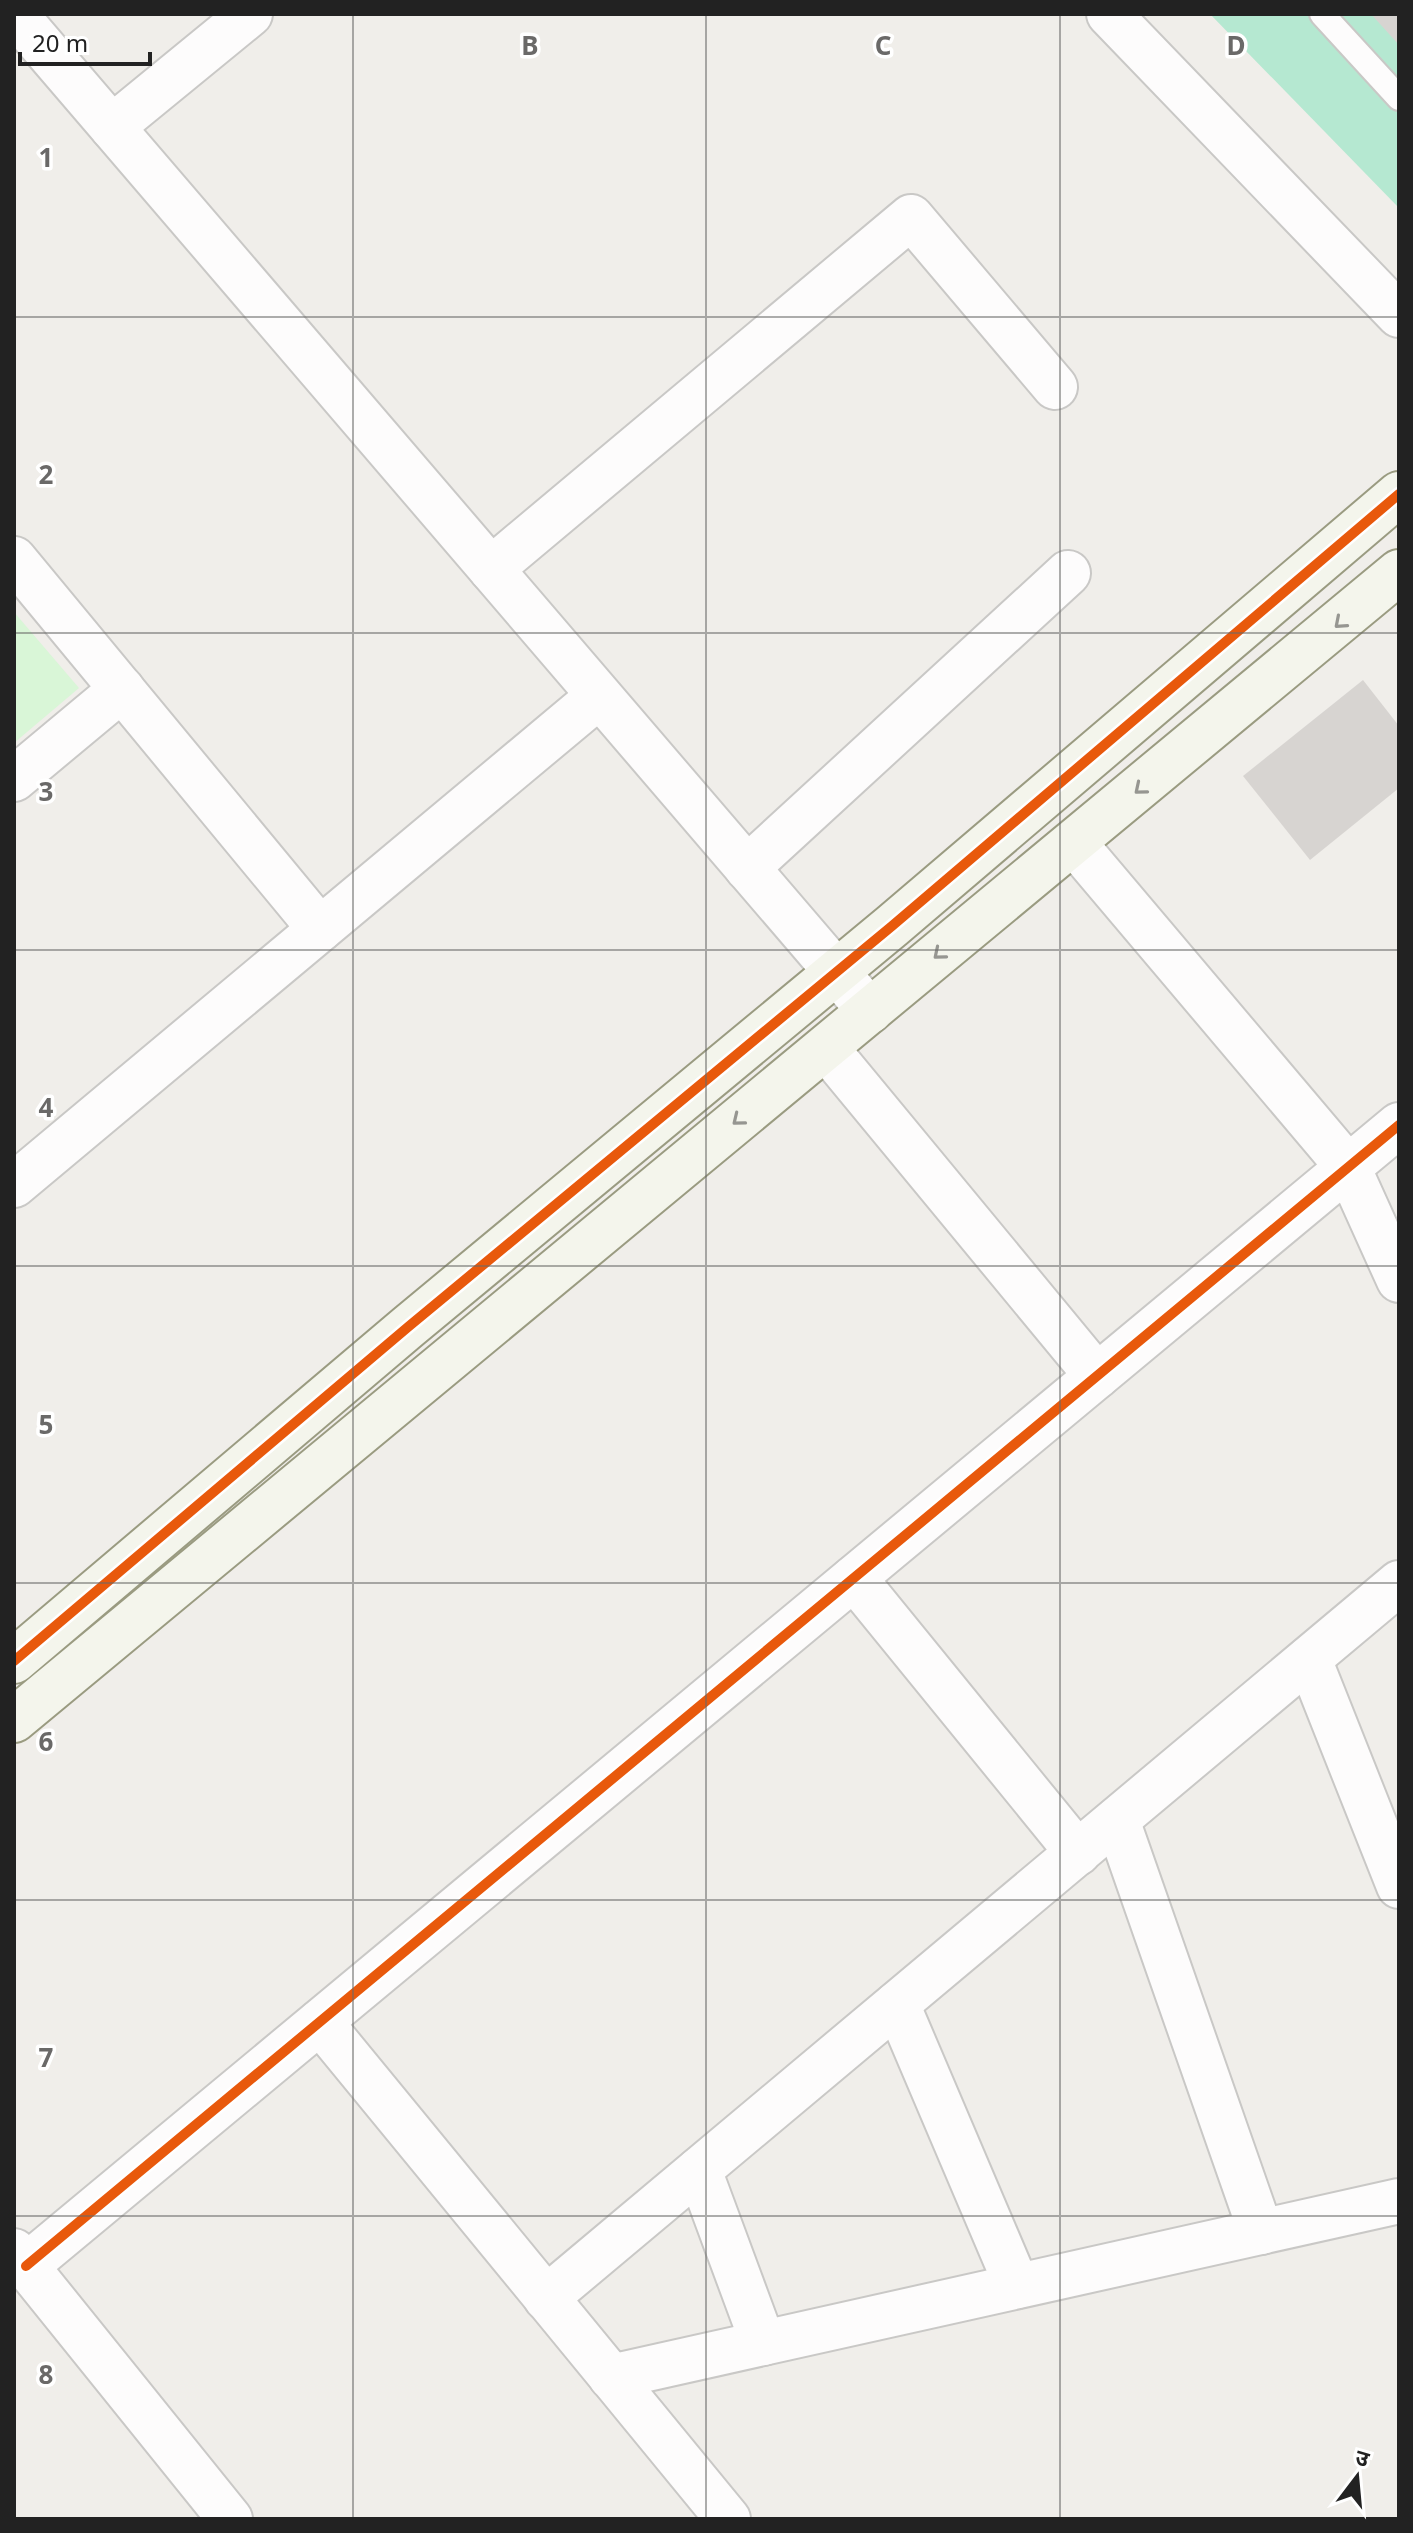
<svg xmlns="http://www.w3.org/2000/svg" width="1413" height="2533" viewBox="0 0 1413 2533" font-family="'Noto Sans','Noto Sans Devanagari',sans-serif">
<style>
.park{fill:#d9f6d7}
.pitch{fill:#b5e8d1}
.building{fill:#d7d4d1}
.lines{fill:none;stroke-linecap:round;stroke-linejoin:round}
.lane-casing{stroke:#c9c8c6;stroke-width:28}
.street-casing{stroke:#c9c8c6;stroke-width:48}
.secondary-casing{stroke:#9a9b81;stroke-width:48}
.lane{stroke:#fdfcfc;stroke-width:24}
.street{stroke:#fdfcfc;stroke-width:44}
.secondary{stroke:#f4f5ec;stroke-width:44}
.cycleway-casing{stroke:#fff;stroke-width:15}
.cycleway{stroke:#e8590c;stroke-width:10}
.oneway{stroke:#969691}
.grid{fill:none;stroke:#6a6968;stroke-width:2;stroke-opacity:0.55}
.grid-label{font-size:26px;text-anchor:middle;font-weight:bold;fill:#6a6968;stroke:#fff;stroke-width:7;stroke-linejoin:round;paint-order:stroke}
</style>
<rect width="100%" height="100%" fill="#f0eeea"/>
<!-- park -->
<path class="park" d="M14,612L79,688L14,743Z"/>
<!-- pitch -->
<path class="pitch" d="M1210,14H1399V208Z"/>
<!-- building -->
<g class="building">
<path d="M1371,14H1399V45Z"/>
<path d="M1363,680L1399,726V788L1310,860L1243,776Z"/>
</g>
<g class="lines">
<!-- lane casing -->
<g class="lane-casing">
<path id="lane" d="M1322,14L1399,98"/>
</g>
<!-- street casing -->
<g class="street-casing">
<g id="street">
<path d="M15,14L870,1011"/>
<path d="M1109,14L1399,315"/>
<path d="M112,127L250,14"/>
<path d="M14,559L320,929"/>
<path d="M491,569L911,217L1055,387"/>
<path d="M14,779L122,689"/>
<path d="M1074,843L1348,1167L1399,1280"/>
<path d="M747,868L1068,573"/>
<path d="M826,1048L1097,1376"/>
<path d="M14,1185L599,696"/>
<path d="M854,1578L1078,1853"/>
<path d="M1309,1659L1399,1886"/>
<path d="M1117,1820L1261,2232"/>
<path d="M897,2004L1017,2286"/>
<path d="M320,2022L728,2519"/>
<path d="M699,2170L763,2343"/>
<path d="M14,2251L230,2519"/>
<path d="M26,2266L1399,1125"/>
<path d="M546,2298L1399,1583"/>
<path d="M611,2377L1399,2201"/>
</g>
</g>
<!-- secondary casing -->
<g class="secondary-casing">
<g id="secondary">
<path d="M14,1661L408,1327L892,926L1399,494"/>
<path d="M14,1720L1399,572"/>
</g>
</g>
<!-- lane -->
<use href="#lane" class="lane"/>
<!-- street -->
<use href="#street" class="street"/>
<!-- secondary -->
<use href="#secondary" class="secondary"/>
<!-- cycleway casing -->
<g class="cycleway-casing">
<g id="cycleway">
<path d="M14,1661L408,1327L892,926L1399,494"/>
<path d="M26,2266L1399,1125"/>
</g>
</g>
<!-- cycleway -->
<use href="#cycleway" class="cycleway"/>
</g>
<!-- one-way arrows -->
<defs><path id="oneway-chevron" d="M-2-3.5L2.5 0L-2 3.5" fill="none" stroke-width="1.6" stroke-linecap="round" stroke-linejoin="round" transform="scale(2)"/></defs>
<g class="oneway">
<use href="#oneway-chevron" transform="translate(1340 623) rotate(139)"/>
<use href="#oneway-chevron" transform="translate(1140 789) rotate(140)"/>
<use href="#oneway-chevron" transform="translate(939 954) rotate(140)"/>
<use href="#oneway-chevron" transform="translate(738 1120) rotate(141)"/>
</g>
<!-- grid -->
<path class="grid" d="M353,14V2519M706,14V2519M1060,14V2519M14,317H1399M14,633H1399M14,950H1399M14,1266H1399M14,1583H1399M14,1900H1399M14,2216H1399"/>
<g class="grid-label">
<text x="530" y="55">B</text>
<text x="883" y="55">C</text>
<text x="1236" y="55">D</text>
<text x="46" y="167">1</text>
<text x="46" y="484">2</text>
<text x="46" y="801">3</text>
<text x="46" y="1117">4</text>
<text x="46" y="1434">5</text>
<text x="46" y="1751">6</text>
<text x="46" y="2067">7</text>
<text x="46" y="2384">8</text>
</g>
<!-- border -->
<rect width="1413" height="2533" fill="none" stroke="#222222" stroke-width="32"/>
<!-- north arrow -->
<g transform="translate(1357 2477) rotate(16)" stroke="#ffffff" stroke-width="6" paint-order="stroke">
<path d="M0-6L14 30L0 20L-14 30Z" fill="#222222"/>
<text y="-12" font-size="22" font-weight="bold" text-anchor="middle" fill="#222222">उ</text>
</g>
<!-- scale -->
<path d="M20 52v12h130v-12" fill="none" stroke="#222222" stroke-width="4"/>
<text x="32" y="52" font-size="24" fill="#222222" stroke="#ffffff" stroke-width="6" paint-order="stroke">20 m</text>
</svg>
